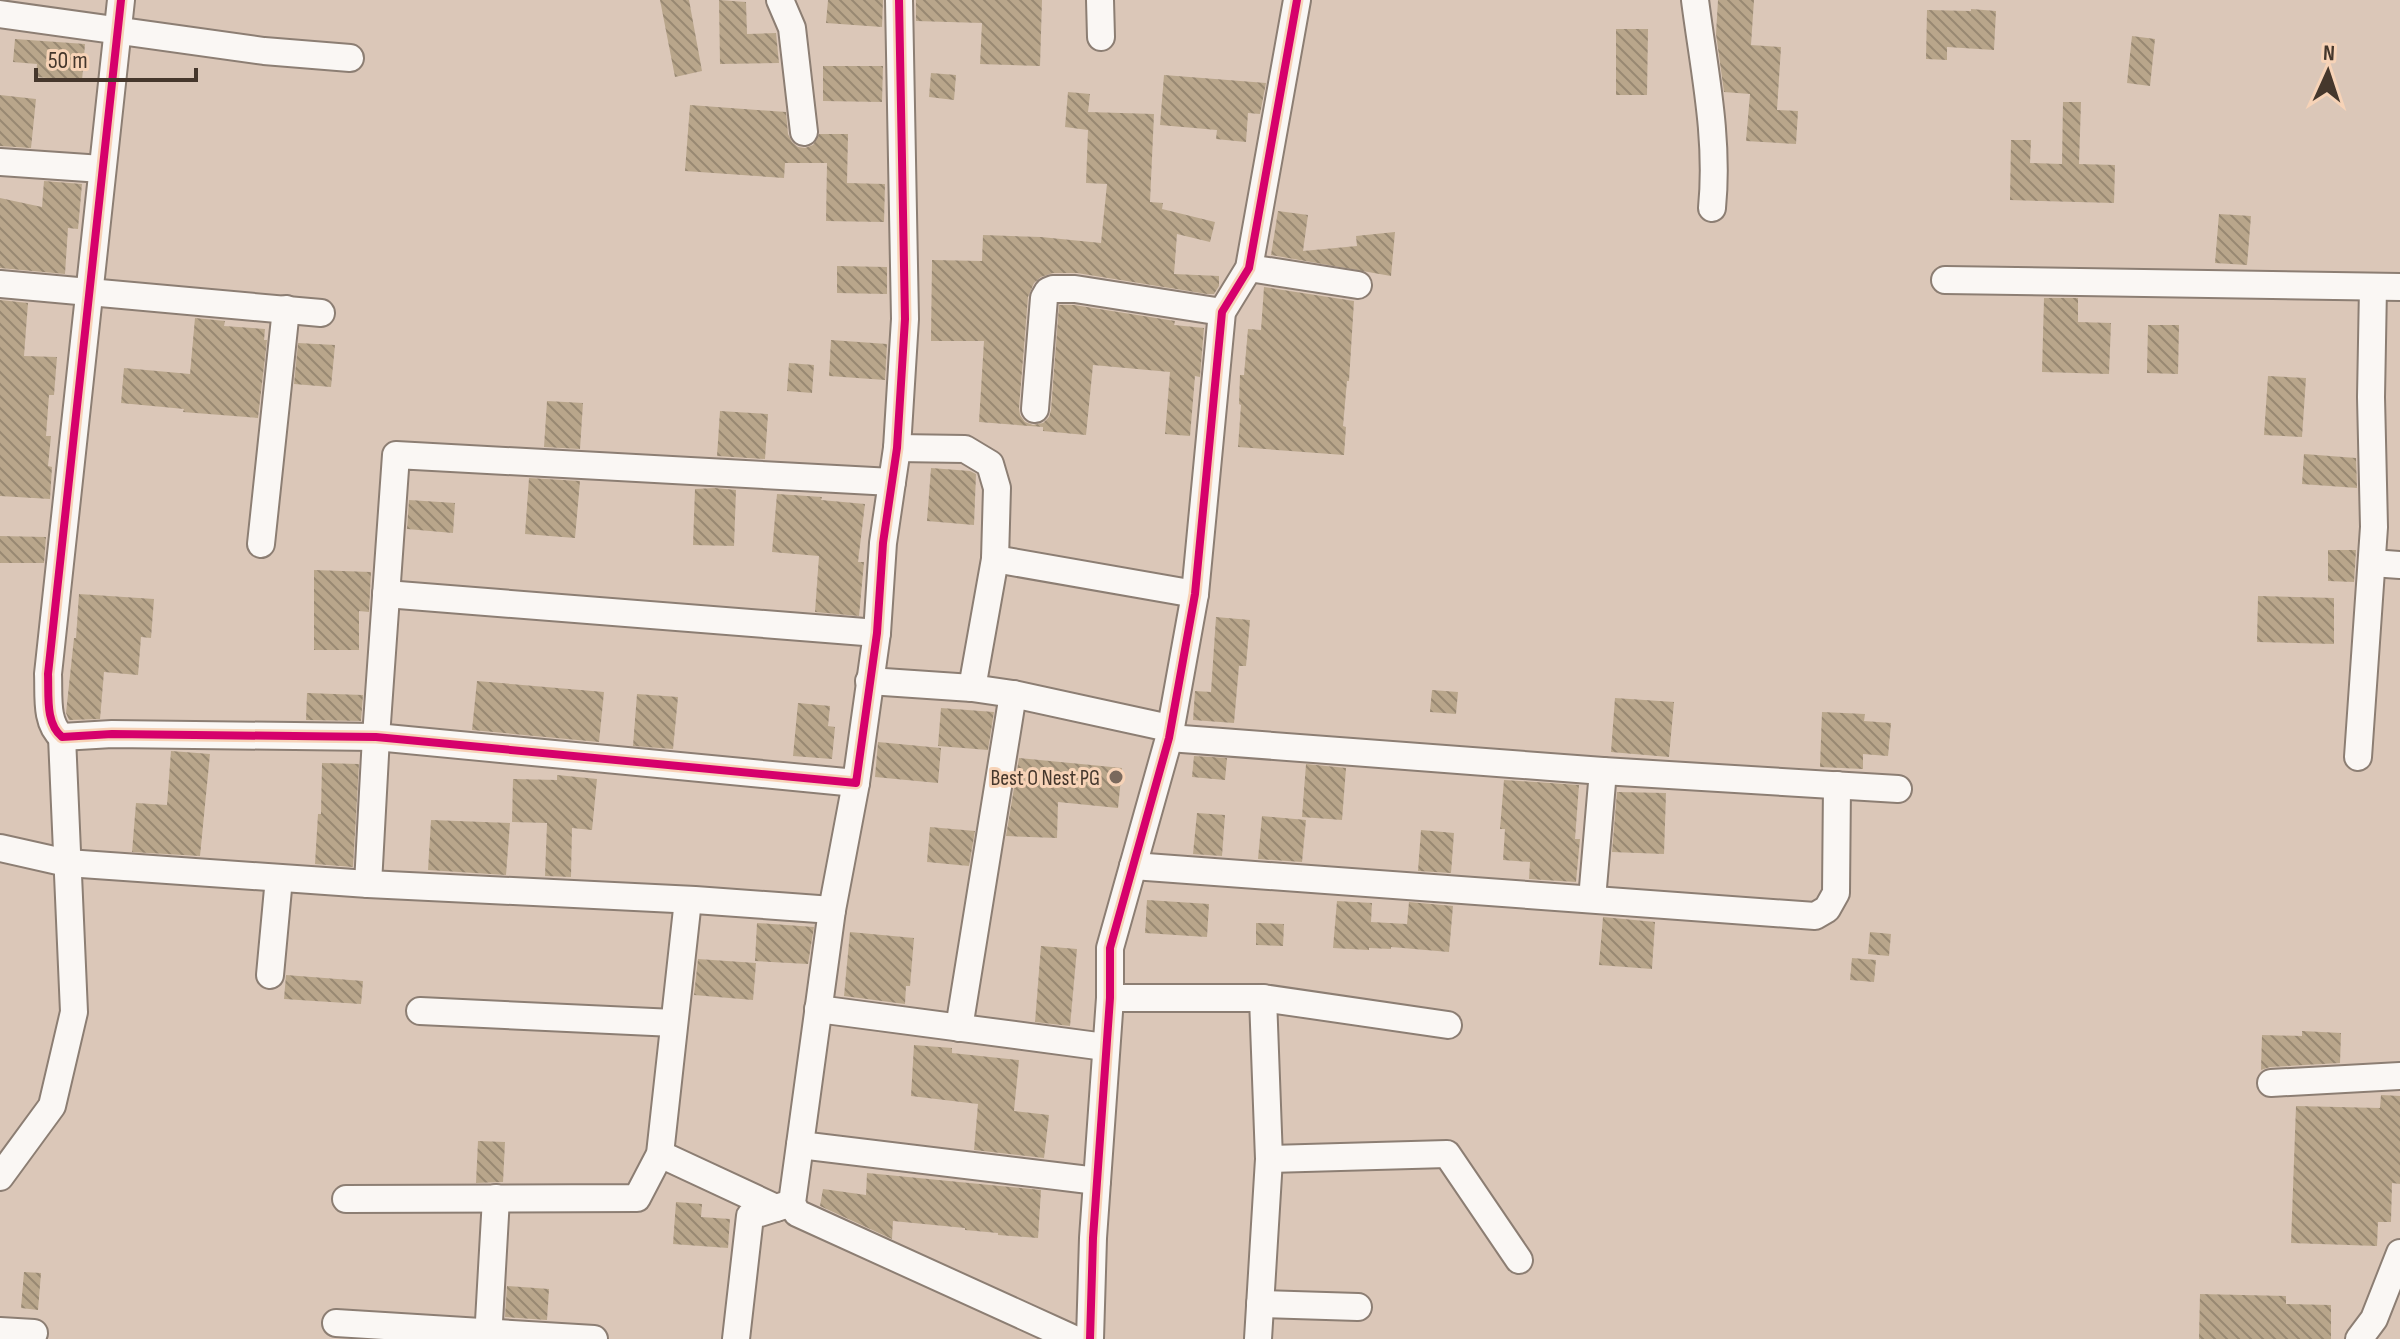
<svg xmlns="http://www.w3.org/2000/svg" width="2400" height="1339" viewBox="0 0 2400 1339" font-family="'Sofia Sans Condensed',sans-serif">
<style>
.building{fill:url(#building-back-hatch)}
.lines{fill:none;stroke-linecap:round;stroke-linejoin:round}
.minor-casing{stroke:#8c7e73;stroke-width:30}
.minor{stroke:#faf7f4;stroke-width:26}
.cycleway-casing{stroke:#f7d3b7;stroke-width:13}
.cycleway{stroke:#d6006c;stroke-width:8}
.poi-dot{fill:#7a695d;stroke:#f7d3b7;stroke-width:3}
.labels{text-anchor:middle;stroke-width:6;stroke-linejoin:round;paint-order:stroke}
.poi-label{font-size:22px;fill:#45372c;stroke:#f7d3b7;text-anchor:end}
</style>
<defs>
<pattern id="building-back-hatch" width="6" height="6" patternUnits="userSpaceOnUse" patternTransform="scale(2)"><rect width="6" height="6" fill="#b9a68b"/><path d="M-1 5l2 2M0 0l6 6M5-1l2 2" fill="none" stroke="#988872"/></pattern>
</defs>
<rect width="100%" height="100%" fill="#dbc7b8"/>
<!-- building -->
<g class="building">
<path d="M660,0H689L702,71L675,77Z"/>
<path d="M719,0L746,2L747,34L776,33L779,63L720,64Z"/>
<path d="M828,0H883L882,27L826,23Z"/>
<path d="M916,0H1042L1040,66L980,64L982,23L916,21Z"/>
<path d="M1718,0H1754L1751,45L1781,47L1777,110L1798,111L1796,144L1746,141L1750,94L1724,92L1716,34Z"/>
<path d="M1971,9L1996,11L1994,50L1947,47V60L1926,59L1927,10L1971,11Z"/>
<path d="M1616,29H1648L1647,95H1616Z"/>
<path d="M2132,36L2155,39L2150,86L2127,83Z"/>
<path d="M15,39L85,44L82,81L36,77L37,64L13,62Z"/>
<path d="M823,66H883L882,102L823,101Z"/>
<path d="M931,73L956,75L954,100L929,97Z"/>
<path d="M1164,75L1266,83L1260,114L1248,113L1246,142L1216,139L1217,130L1160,125Z"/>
<path d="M1068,92L1090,94L1088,112L1154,114L1150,202L1163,203L1162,209L1215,222L1210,242L1177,234L1174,274L1219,276V286L1214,294H1207L1077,273H1053L1041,277L1034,283L1028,297L1019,408L1020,415L1025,422L1033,425L1043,423L1049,417L1051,410L1059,305H1074L1175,321L1174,325L1204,328L1200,377L1195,376L1190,436L1165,434L1170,372L1093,365L1086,435L1043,431V427L979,422L984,341H931L932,260L982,261L983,235L1041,237L1101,243L1107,184L1086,183L1088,130L1065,127Z"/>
<path d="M0,95L36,99L31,148L0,146Z"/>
<path d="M2063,102H2081L2079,164L2115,165L2114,203L2010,200L2011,140H2031L2030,163L2062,164Z"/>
<path d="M690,105L786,112L788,134L792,142L798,147L805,148L813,145L819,134H848L847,183L885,184L884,222L826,221L827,163H785L784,178L685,171Z"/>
<path d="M44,181L82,184L78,229L68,228L65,274L0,268V198L42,207Z"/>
<path d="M1278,211L1308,215L1303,251L1357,246L1356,236L1395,232L1391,276L1271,255Z"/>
<path d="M2219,214L2251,216L2247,265L2215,263Z"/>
<path d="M837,266L887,267V294L837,293Z"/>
<path d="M1264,287L1354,301L1349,381H1347L1343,426L1346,427L1344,455L1238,447L1241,405L1239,404L1240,375H1244L1248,329L1261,330Z"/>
<path d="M2044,298H2078V322L2111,323L2109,374L2042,372Z"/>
<path d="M0,300L28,303L24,356L57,357L54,395H49L46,436H51L48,466L52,467L50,499L0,496Z"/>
<path d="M195,318L225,321L224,326L265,329L264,340H267L258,418L183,412L184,409L121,403L124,368L190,374Z"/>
<path d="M2148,325H2179L2178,374L2147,373Z"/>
<path d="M831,340L887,344L885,380L829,376Z"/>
<path d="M298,343L335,345L331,387L294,384Z"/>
<path d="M789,363L814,365L812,393L787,391Z"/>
<path d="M2268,376L2306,378L2302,437L2264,435Z"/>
<path d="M547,401L583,403L580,449L544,447Z"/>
<path d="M720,411L768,414L765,459L717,456Z"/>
<path d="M2304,454L2356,458L2357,488L2302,484Z"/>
<path d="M931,468L970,471L976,474L974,525L927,521Z"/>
<path d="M529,478L580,481L575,538L525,534Z"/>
<path d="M715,488L736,490L734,546L693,545L695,489Z"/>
<path d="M777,494L822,497L821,500L865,504L858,562H864L859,616L815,612L819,556L772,552Z"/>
<path d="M409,500L455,503L453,533L407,529Z"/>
<path d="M0,536L46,537L44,563H0Z"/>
<path d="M2328,550H2356L2354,582L2328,581Z"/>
<path d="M314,570L371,572L369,612L359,611V650H314Z"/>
<path d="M79,594L154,599L151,638L141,637L138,675L104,672L100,719L69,720L66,713L74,638H76Z"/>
<path d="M2258,596L2334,598V644L2257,642Z"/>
<path d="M1216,617L1250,620L1246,666H1239L1234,723L1193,720L1195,691L1211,692Z"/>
<path d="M477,681L604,692L599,742L472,730Z"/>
<path d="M1432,690L1458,692L1456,714L1430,712Z"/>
<path d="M307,693L363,695L361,721L306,720Z"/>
<path d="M637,694L678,697L673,749L633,746Z"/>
<path d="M1615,698L1674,702L1669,757L1611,752Z"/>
<path d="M798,703L830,706L828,726L835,727L832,759L793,756Z"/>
<path d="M941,708L994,712L988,750L938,746Z"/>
<path d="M1822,712L1865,714L1864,721L1891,723L1888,756L1863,754V769L1820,767Z"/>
<path d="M878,742L941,748L938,783L875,777Z"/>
<path d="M171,751L210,754L200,856L132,852L136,803L167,805Z"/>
<path d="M1194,756L1227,758L1225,780L1192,777Z"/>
<path d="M1019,758L1122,768L1118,808L1058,802L1057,838L1006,836Z"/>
<path d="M322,763L359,764L353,867L315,864L318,814H321Z"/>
<path d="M1306,764L1346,768L1342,820L1302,817Z"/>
<path d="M557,775L597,779L592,830L572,828L571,877L545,876L547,823L512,822L513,779L557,780Z"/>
<path d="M1504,780L1579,785L1575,839H1580L1576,882L1529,879L1530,862L1503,860L1505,829H1500Z"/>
<path d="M1617,792L1666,793L1664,854L1612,852Z"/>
<path d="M1197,813L1225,815L1222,856L1193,854Z"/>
<path d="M1262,816L1306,820L1302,862L1258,859Z"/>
<path d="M431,820L510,823L506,875L428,870Z"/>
<path d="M930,827L975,831L969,866L927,862Z"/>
<path d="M1421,830L1454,833L1451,873L1418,871Z"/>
<path d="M1147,900L1209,904L1207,937L1145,933Z"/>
<path d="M1337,901L1372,903L1371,922L1407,924L1409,902L1453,906L1449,952L1391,947V949L1369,948V950L1333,948Z"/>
<path d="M1603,917L1655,922L1652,969L1599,965Z"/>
<path d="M757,923L814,927L808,964L755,961Z"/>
<path d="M1256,923L1284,924L1283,946L1256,945Z"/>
<path d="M850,932L914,938L910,986H906L905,1004L844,996Z"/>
<path d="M1870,932L1891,934L1889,956L1868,954Z"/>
<path d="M1041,946L1077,949L1070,1026L1035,1022Z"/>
<path d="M1852,958L1876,960L1874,982L1850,980Z"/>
<path d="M698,959L756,963L753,1000L694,995Z"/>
<path d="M286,975L363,981L361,1004L284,999Z"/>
<path d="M2302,1031L2341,1033L2340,1063L2270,1067L2261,1070L2262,1035L2302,1036Z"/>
<path d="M914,1045L952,1048V1053L1019,1060L1014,1111L1049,1115L1044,1158L974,1150L978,1104L911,1096Z"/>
<path d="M2381,1095L2400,1096V1184L2392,1183L2391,1222H2378L2377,1246L2291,1243L2296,1106L2380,1108Z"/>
<path d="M478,1141L505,1142L503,1182L476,1183Z"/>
<path d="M867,1173L1041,1190L1038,1238L998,1235V1233L965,1230V1228L893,1221L892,1239L820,1206L823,1189L866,1195Z"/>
<path d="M676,1202L702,1204L701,1217L730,1219L728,1248L673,1244Z"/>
<path d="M24,1272L41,1273L38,1310L21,1308Z"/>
<path d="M507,1286L549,1289L547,1320L505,1317Z"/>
<path d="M2200,1294L2286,1296V1304L2331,1305V1339H2199Z"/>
</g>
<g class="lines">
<!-- minor casing -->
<g class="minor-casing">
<g id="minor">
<path d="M121,0L48,674C49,695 45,723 62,737L112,734L376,737L856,783L877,633L883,543L897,448L905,319L899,0"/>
<path d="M780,0L792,28L804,132"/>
<path d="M1100,0L1101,37"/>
<path d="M1695,0C1704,70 1719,137 1712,208"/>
<path d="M0,14L264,51L350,58"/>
<path d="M0,162L102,169"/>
<path d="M1249,268L1358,285"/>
<path d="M1945,280L2400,287"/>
<path d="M0,284L321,313"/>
<path d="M1035,409L1044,298L1048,291L1053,289H1075L1222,312"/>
<path d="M897,448L965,449L990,464L997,488L995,559L972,688"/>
<path d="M261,544L286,309"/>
<path d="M995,559L1195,594"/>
<path d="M2372,563L2400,565"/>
<path d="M386,594L877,633"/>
<path d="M869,681L972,688L1013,694L1169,728"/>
<path d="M1169,738L1603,771L1898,789"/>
<path d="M2358,757L2374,527L2371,397L2373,287"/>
<path d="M856,783L832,910L792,1203L797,1213L1074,1339"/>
<path d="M0,848L67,863L368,884L695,900L832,910"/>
<path d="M1133,866L1815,916L1827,909L1836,893L1837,785"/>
<path d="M368,884L376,737L396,455L892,482"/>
<path d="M1592,899L1603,771"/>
<path d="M270,975L279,878"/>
<path d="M1110,998H1263L1448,1025"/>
<path d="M818,1009L1105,1047"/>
<path d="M420,1011L674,1023"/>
<path d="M959,1028L1013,694"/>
<path d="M2271,1083L2400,1076"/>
<path d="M800,1145L1097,1181"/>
<path d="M660,1154L776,1208"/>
<path d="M1269,1159L1447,1154L1519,1260"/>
<path d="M0,1177L52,1106L74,1012L62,737"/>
<path d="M346,1199L637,1198L660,1154L688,900"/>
<path d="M1260,1304L1358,1307"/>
<path d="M336,1323L594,1339"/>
<path d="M0,1331L34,1333"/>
<path d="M488,1339L496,1198"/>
<path d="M736,1339L750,1216L792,1203"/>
<path d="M1090,1339L1093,1238L1110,998V948L1169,738L1195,594L1222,312L1249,268L1297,0"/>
<path d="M1258,1339L1269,1159L1263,998"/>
<path d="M2359,1339L2374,1319L2400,1253"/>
</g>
</g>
<!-- minor -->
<use href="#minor" class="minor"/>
<!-- cycleway casing -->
<g class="cycleway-casing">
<g id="cycleway">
<path d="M121,0L48,674C49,695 45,723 62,737L112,734L376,737L856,783L877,633L883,543L897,448L905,319L899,0"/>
<path d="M1090,1339L1093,1238L1110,998V948L1169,738L1195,594L1222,312L1249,268L1297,0"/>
</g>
</g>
<!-- cycleway -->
<use href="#cycleway" class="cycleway"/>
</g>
<!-- markers -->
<circle class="poi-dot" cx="1116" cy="777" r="8"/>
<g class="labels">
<!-- poi labels -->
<g class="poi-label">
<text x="1100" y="785">Best O Nest PG</text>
</g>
</g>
<!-- north arrow -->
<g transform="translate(2328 72) rotate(3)" stroke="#f7d3b7" stroke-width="6" paint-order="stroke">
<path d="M0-6L14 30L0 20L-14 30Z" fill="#45372c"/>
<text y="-12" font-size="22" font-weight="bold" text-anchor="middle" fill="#45372c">N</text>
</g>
<!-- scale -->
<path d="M36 68v12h160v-12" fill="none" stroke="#45372c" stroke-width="4"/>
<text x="48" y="68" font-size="24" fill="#45372c" stroke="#f7d3b7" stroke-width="6" paint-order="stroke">50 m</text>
</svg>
